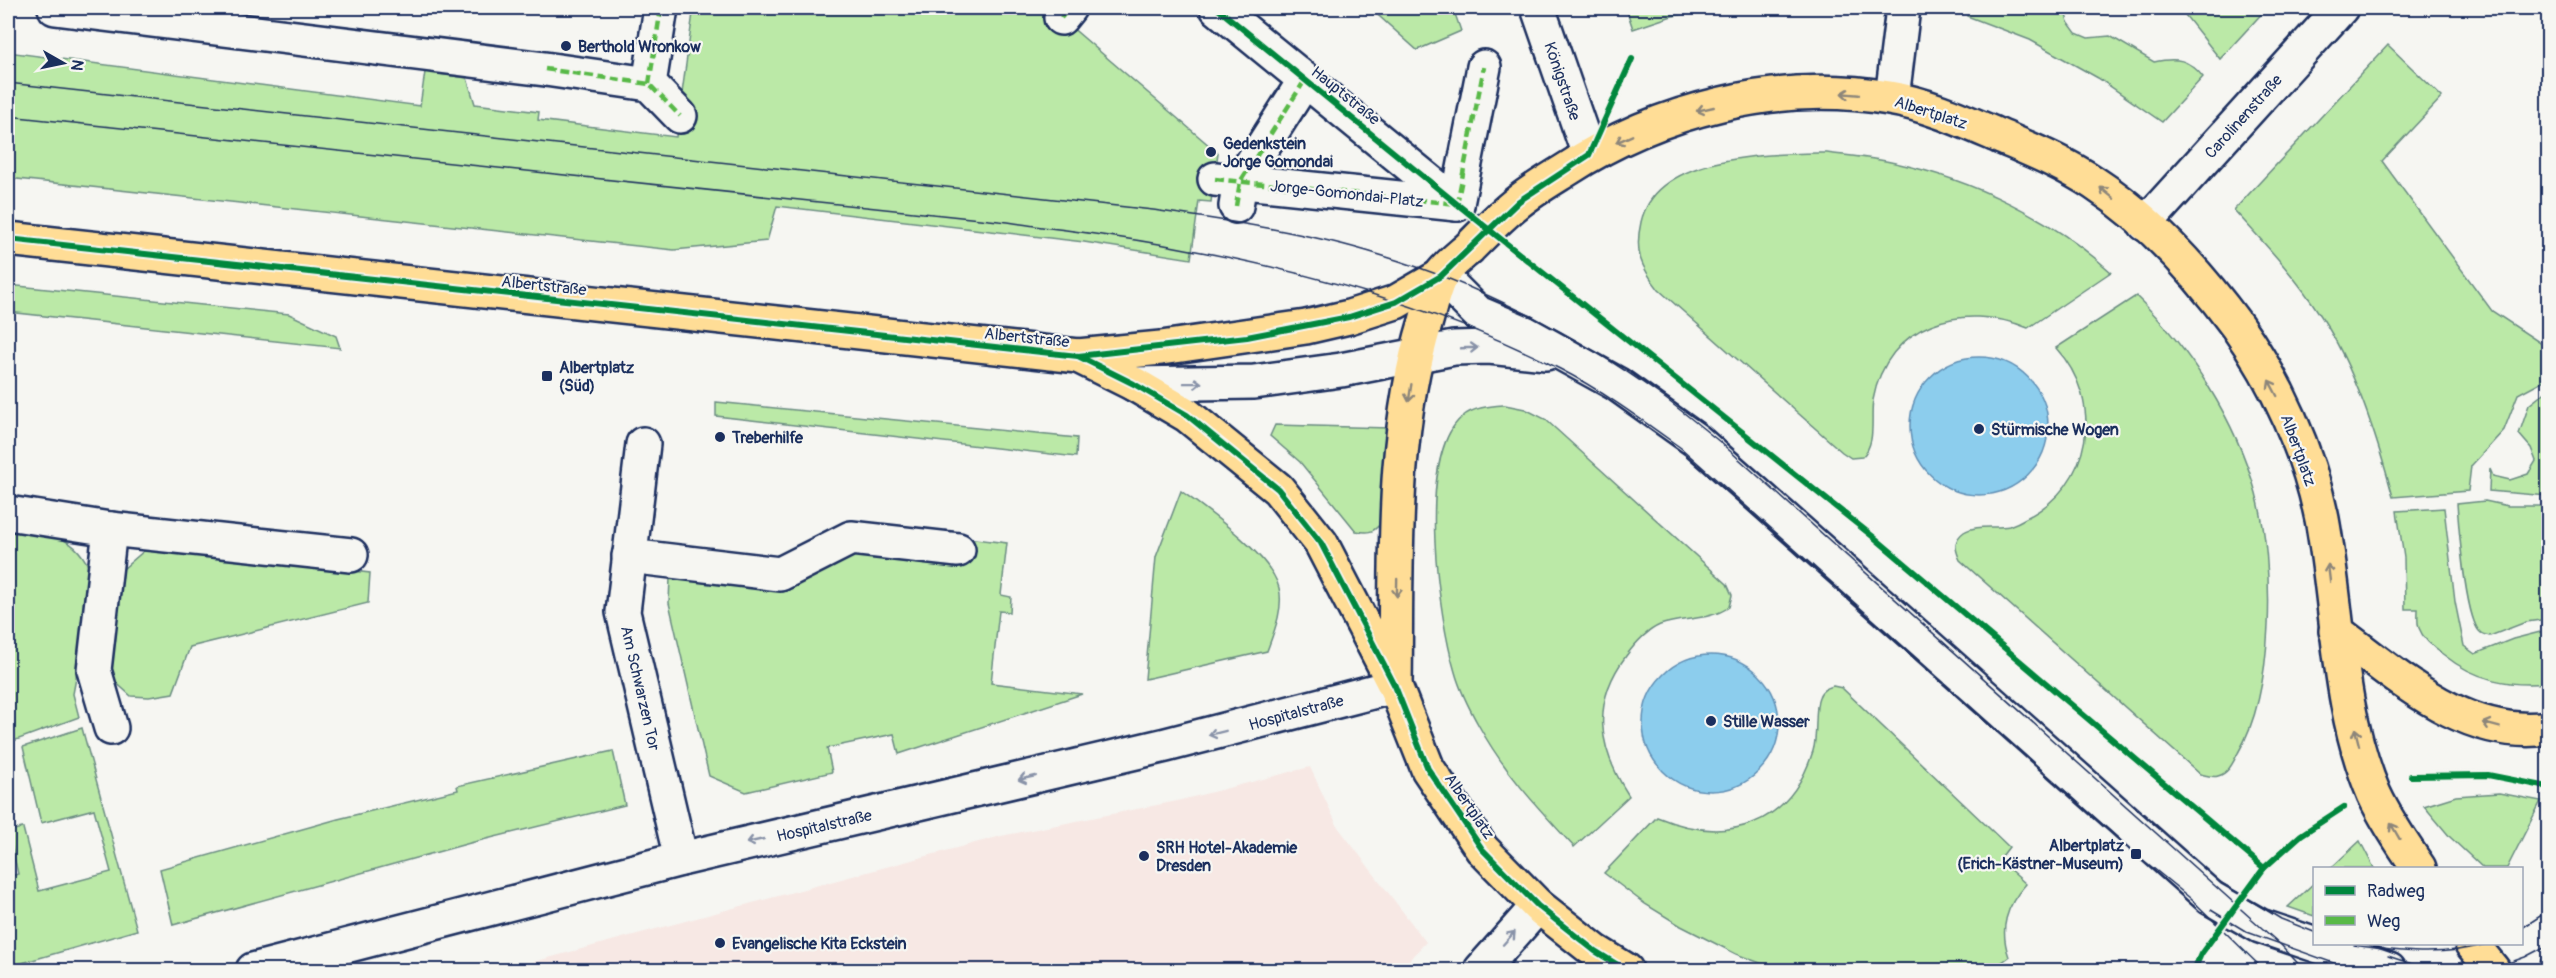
<svg xmlns="http://www.w3.org/2000/svg" width="2556" height="978" viewBox="0 0 2556 978" font-family="Pangolin,sans-serif">
<style>
.built{fill:#f7e8e4}
.green{fill:#bbe9a7;stroke:#6b8c82;stroke-width:1.5}
.water{fill:#8ccded;stroke:#5f8eb4;stroke-width:1.5}
.lines{fill:none;stroke-linecap:round;stroke-linejoin:round}
.minor-casing{stroke:#1b2f5e;stroke-width:38}
.major-casing{stroke:#1b2f5e;stroke-width:38}
.minor{stroke:#f6f6f2;stroke-width:33}
.major{stroke:#ffdd96;stroke-width:33}
.tram{stroke:#1b2f5e;stroke-width:1.5}
.quiet{stroke:#58b947;stroke-width:4.5;stroke-dasharray:9 4.5;stroke-linecap:butt}
.cycleway-casing{stroke:#f6f6f2;stroke-width:10}
.cycleway{stroke:#00873e;stroke-width:6}
.oneway{stroke:#8d867a}
.oneway2{stroke:#8892a8}
.poi-dot{fill:#1b2f5e;stroke:#f6f6f2;stroke-width:2}
.labels{text-anchor:middle;stroke-width:4.5;stroke-linejoin:round;paint-order:stroke}
.poi-label{font-size:16px;font-weight:bold;fill:#1b2f5e;stroke:#f6f6f2;text-anchor:start}
.street-label{font-size:16px;fill:#1b2f5e;stroke:#f6f6f2}
</style>
<rect width="100%" height="100%" fill="#f6f6f2"/>
<filter id="ink" filterUnits="userSpaceOnUse"><feTurbulence type="fractalNoise" baseFrequency=".0167" numOctaves="2"/><feDisplacementMap in="SourceGraphic" scale="12" xChannelSelector="R" yChannelSelector="G"/><feConvolveMatrix kernelMatrix="1 2 1 2 8 2 1 2 1" color-interpolation-filters="sRGB"/></filter>
<g filter="url(#ink)">
<!-- built -->
<path class="built" d="M1310,767L1338,827L1426,942L1400,970H524L522,965L1001,836L1177,801Z"/>
<!-- green -->
<g class="green">
<path d="M698,8H1049L1218,153L1211,202L1199,201L1191,259L1084,242L777,206L767,241L674,250L8,178V52L420,106L425,72L467,78L475,104L539,112L538,120L676,137L693,13Z"/>
<path d="M1370,8H1453L1461,31L1417,50Z"/>
<path d="M1626,8H1723L1672,16L1633,29Z"/>
<path d="M1968,8H2054L2065,11L2068,22L2076,33L2088,38L2110,36L2154,62C2177,57 2189,59 2203,77L2162,122L2098,78L2030,40L1967,16Z"/>
<path d="M2188,8H2267L2220,59L2185,15Z"/>
<path d="M2388,45L2442,97L2382,161L2492,311L2548,348V378L2518,394L2504,430L2471,466L2468,491L2393,497C2377,438 2355,368 2321,316C2296,277 2265,244 2234,210Z"/>
<path d="M1827,153C1850,156 1873,158 1895,163C1973,180 2052,218 2111,272L2028,328C1962,301 1887,323 1873,400C1870,418 1877,443 1862,457L1851,458L1842,452L1659,290C1641,267 1634,253 1641,222C1657,153 1771,154 1827,153Z"/>
<path d="M8,285L289,314L336,336L340,348L8,312Z"/>
<path d="M2136,296C2190,348 2236,421 2256,493C2275,563 2275,690 2238,753C2233,762 2229,773 2218,776C2213,778 2206,775 2200,774L1960,560C1955,549 1953,540 1964,532C1976,524 1996,529 2009,526C2015,524 2021,521 2026,518C2093,485 2105,402 2056,348Z"/>
<path d="M2548,390V496L2489,491L2490,469L2493,476L2510,480L2528,474L2536,461L2531,448L2519,434L2529,405Z"/>
<path d="M716,402L1077,438L1076,457L716,416Z"/>
<path d="M1505,405L1525,409L1545,419L1727,584L1732,595L1729,607C1710,621 1682,617 1660,625C1646,631 1634,645 1626,656C1591,703 1598,748 1629,796L1574,847C1539,809 1504,772 1479,726C1470,710 1460,690 1455,672C1439,619 1415,457 1462,417C1473,407 1491,406 1505,405Z"/>
<path d="M1275,425L1389,428L1380,524C1373,533 1367,533 1356,531L1300,462L1270,436Z"/>
<path d="M1181,491C1208,511 1271,555 1279,588C1284,608 1274,632 1267,651L1145,679L1156,557Z"/>
<path d="M2485,501L2508,506H2547L2540,552L2548,563V619L2526,622L2490,636C2487,635 2484,635 2481,633C2465,621 2459,527 2457,504Z"/>
<path d="M2444,508L2455,602L2464,646L2475,654L2513,639L2548,630V683C2509,687 2475,680 2444,655C2435,649 2423,639 2419,628C2417,623 2418,615 2418,609H2405L2404,558L2397,511Z"/>
<path d="M8,531C51,535 79,532 94,581L73,694L79,717L8,743Z"/>
<path d="M967,538L1007,543L1001,595L1011,597L1010,612L999,611L991,683L1082,694L899,754L894,734L827,748L832,772L746,792L709,776L669,603L670,578L682,572L859,548Z"/>
<path d="M159,548L370,573L368,603L190,647L173,693L149,697L131,696L112,679L102,660L115,576L145,550Z"/>
<path d="M1833,686L1842,688L2009,847L1999,860L2026,884C2006,906 1999,929 2009,957L1991,970H1779L1736,954L1681,926L1645,904L1604,873L1657,817C1727,846 1790,826 1813,751C1818,736 1814,708 1819,697C1821,690 1827,688 1833,686Z"/>
<path d="M82,728L137,930L8,967V877L18,874L8,831L23,828L39,891L111,872L94,809L41,823L23,747Z"/>
<path d="M613,751L625,805L470,843L173,925L160,869L338,819L458,790L457,786Z"/>
<path d="M2499,793L2541,801L2507,868H2483L2450,837L2424,806L2456,796Z"/>
<path d="M2360,841L2374,868H2331Z"/>
<path d="M2314,883V916L2288,907Z"/>
</g>
<!-- water -->
<g class="water">
<circle cx="1979" cy="426" r="69"/>
<circle cx="1711" cy="723" r="68"/>
</g>
<g class="lines">
<!-- minor casing -->
<g class="minor-casing">
<g id="minor">
<path d="M55,8L545,69L649,84L680,116"/>
<path d="M1217,8L1457,204"/>
<path d="M1538,8L1589,155"/>
<path d="M1061,18L1069,8"/>
<path d="M649,84L661,8"/>
<path d="M1892,98L1903,8"/>
<path d="M1215,179L1457,204L1484,67"/>
<path d="M1236,206L1240,182L1305,80"/>
<path d="M2145,224L2341,8"/>
<path d="M1441,276L1478,313L1525,333L1617,384L1697,441L2211,898L2260,926L2389,970"/>
<path d="M1134,384L1254,382L1341,370L1454,348L1489,347L1546,353"/>
<path d="M643,444L623,612L681,859"/>
<path d="M8,513L110,529L351,555"/>
<path d="M110,529L94,670L111,728"/>
<path d="M629,556L780,574L851,538L958,550"/>
<path d="M253,970L681,859L1166,745L1395,686"/>
<path d="M1481,970L1538,906"/>
</g>
</g>
<!-- major casing -->
<g class="major-casing">
<g id="major">
<path d="M8,239L1078,356L1161,348L1306,327L1349,317L1396,302L1441,276"/>
<path d="M1078,356L1134,384L1187,415L1278,489L1321,543L1395,686L1428,769L1482,849L1538,906L1595,951L1626,970"/>
<path d="M2336,631C2399,677 2465,740 2548,728"/>
<path d="M1395,686C1397,565 1390,438 1426,321C1430,307 1434,288 1441,275C1448,265 1460,256 1469,248C1485,232 1500,216 1518,202C1533,190 1550,180 1566,170C1659,109 1780,79 1889,98C1927,104 1964,121 1999,136C2031,150 2064,163 2094,183C2149,219 2198,273 2237,326C2277,382 2308,451 2322,519C2339,610 2337,707 2374,794C2386,820 2403,845 2419,868"/>
<path d="M2472,944L2493,970"/>
</g>
</g>
<!-- minor -->
<use href="#minor" class="minor"/>
<!-- major -->
<use href="#major" class="major"/>
<!-- tram -->
<g class="tram">
<path d="M8,83L1153,210C1229,221 1307,232 1380,255C1475,283 1579,336 1659,394C1680,409 1700,426 1720,442L2282,946L2304,970"/>
<path d="M8,116L1008,222C1062,230 1117,236 1170,246C1303,270 1439,307 1560,369C1603,391 1642,420 1681,448L2136,854L2190,898L2264,970"/>
<path d="M2220,882L2281,919L2314,932"/>
<path d="M2211,910L2247,932L2353,970"/>
<path d="M2522,928L2548,911"/>
<path d="M2354,945C2399,952 2442,957 2486,944"/>
<path d="M2388,956L2430,970"/>
<path d="M2489,970L2525,957L2548,945"/>
<path d="M2535,970L2548,947"/>
</g>
<!-- quiet -->
<g class="quiet">
<path d="M1061,18L1069,8"/>
<path d="M545,69L649,84L680,116"/>
<path d="M649,84L661,8"/>
<path d="M1215,179L1457,204L1484,67"/>
<path d="M1236,206L1240,182L1305,80"/>
</g>
<!-- cycleway casing -->
<g class="cycleway-casing">
<g id="cycleway">
<path d="M1217,8L1457,204L1876,539L2264,868"/>
<path d="M8,239L1078,356L1247,337L1349,317L1396,302L1441,276L1519,201L1589,155L1632,59"/>
<path d="M1078,356L1134,384L1187,415L1278,489L1321,543L1395,686L1428,769L1482,849L1538,906L1595,951L1626,970"/>
<path d="M2411,776L2488,775L2548,787"/>
<path d="M2194,970L2201,954L2264,868L2301,835L2344,807"/>
</g>
</g>
<!-- cycleway -->
<use href="#cycleway" class="cycleway"/>
</g>
<!-- one-way arrows -->
<defs><path id="oneway-shaft" d="M-6 0H5M1.5-3L5.5 0L1.5 3" fill="none" stroke-width="1.6" stroke-linecap="round" stroke-linejoin="round" transform="scale(1.5)"/></defs>
<g class="oneway">
<use href="#oneway-shaft" transform="translate(1850 94) rotate(-175)"/>
<use href="#oneway-shaft" transform="translate(1705 109) rotate(167)"/>
<use href="#oneway-shaft" transform="translate(1624 139) rotate(156)"/>
<use href="#oneway-shaft" transform="translate(2107 193) rotate(-141)"/>
<use href="#oneway-shaft" transform="translate(2273 388) rotate(-118)"/>
<use href="#oneway-shaft" transform="translate(1410 393) rotate(99)"/>
<use href="#oneway-shaft" transform="translate(2329 573) rotate(-97)"/>
<use href="#oneway-shaft" transform="translate(1397 588) rotate(91)"/>
<use href="#oneway-shaft" transform="translate(2491 725) rotate(-165)"/>
<use href="#oneway-shaft" transform="translate(2357 737) rotate(-104)"/>
<use href="#oneway-shaft" transform="translate(2395 831) rotate(-120)"/>
</g>
<g class="oneway2">
<use href="#oneway-shaft" transform="translate(1469 348) rotate(-2)"/>
<use href="#oneway-shaft" transform="translate(1193 383) rotate(-1)"/>
<use href="#oneway-shaft" transform="translate(1217 733) rotate(166)"/>
<use href="#oneway-shaft" transform="translate(1027 778) rotate(167)"/>
<use href="#oneway-shaft" transform="translate(755 841) rotate(167)"/>
<use href="#oneway-shaft" transform="translate(1509 938) rotate(-48)"/>
</g>
</g>
<!-- markers -->
<g class="poi-dot">
<circle cx="566" cy="46" r="6"/>
<circle cx="1211" cy="152" r="6"/>
<rect x="541" y="370" width="12" height="12" rx="3"/>
<circle cx="1979" cy="429" r="6"/>
<circle cx="720" cy="437" r="6"/>
<circle cx="1711" cy="721" r="6"/>
<rect x="2130" y="848" width="12" height="12" rx="3"/>
<circle cx="1144" cy="856" r="6"/>
<circle cx="720" cy="943" r="6"/>
</g>
<g class="labels">
<!-- poi labels -->
<g class="poi-label">
<text x="578" y="52">Berthold Wronkow</text>
<text x="1223" y="149">Gedenkstein<tspan x="1223" dy="18">Jorge Gomondai</tspan></text>
<text x="559" y="373">Albertplatz<tspan x="559" dy="18">(Süd)</tspan></text>
<text x="1991" y="435">Stürmische Wogen</text>
<text x="732" y="443">Treberhilfe</text>
<text x="1723" y="727">Stille Wasser</text>
<text x="2124" y="851" text-anchor="end">Albertplatz<tspan x="2124" dy="18">(Erich-Kästner-Museum)</tspan></text>
<text x="1156" y="853">SRH Hotel-Akademie<tspan x="1156" dy="18">Dresden</tspan></text>
<text x="732" y="949">Evangelische Kita Eckstein</text>
</g>
<!-- street labels -->
<g class="street-label">
<text transform="translate(1563 81) rotate(71)" y="6">Königstraße</text>
<text transform="translate(1346 95) rotate(39)" y="6">Hauptstraße</text>
<text transform="translate(1931 112) rotate(18)" y="6">Albertplatz</text>
<text transform="translate(2243 116) rotate(-48)" y="6">Carolinenstraße</text>
<text transform="translate(1347 193) rotate(6)" y="6">Jorge-Gomondai-Platz</text>
<text transform="translate(544 285) rotate(6)" y="6">Albertstraße</text>
<text transform="translate(1027 337) rotate(6)" y="6">Albertstraße</text>
<text transform="translate(2299 450) rotate(70)" y="6">Albertplatz</text>
<text transform="translate(641 688) rotate(77)" y="6">Am Schwarzen Tor</text>
<text transform="translate(1296 712) rotate(-15)" y="6">Hospitalstraße</text>
<text transform="translate(1470 806) rotate(56)" y="6">Albertplatz</text>
<text transform="translate(824 825) rotate(-13)" y="6">Hospitalstraße</text>
</g>
</g>
<!-- margin -->
<rect width="2556" height="978" fill="none" stroke="#f6f6f2" stroke-width="30"/>
<rect x="15" y="15" width="2526" height="948" fill="none" stroke="#1b2f5e" stroke-width="2" filter="url(#ink)"/>
<!-- legend -->
<rect x="2313" y="867" width="210" height="78" fill="#f6f6f2" stroke="#9ea6b7" stroke-width="1.5"/>
<rect x="2325" y="886" width="30" height="9" fill="#00873e" stroke="#9ea6b7" stroke-width="1.5"/>
<text x="2367" y="897" font-size="18" fill="#1b2f5e">Radweg</text>
<rect x="2325" y="916" width="30" height="9" fill="#58b947" stroke="#9ea6b7" stroke-width="1.5"/>
<text x="2367" y="927" font-size="18" fill="#1b2f5e">Weg</text>
<!-- north arrow -->
<g transform="translate(63 63) rotate(99)" stroke="#f6f6f2" stroke-width="4.5" paint-order="stroke">
<path d="M0-4.5L10 22L0 15L-10 22Z" fill="#1b2f5e"/>
<text y="-9" font-size="16" font-weight="bold" text-anchor="middle" fill="#1b2f5e">N</text>
</g>
</svg>
